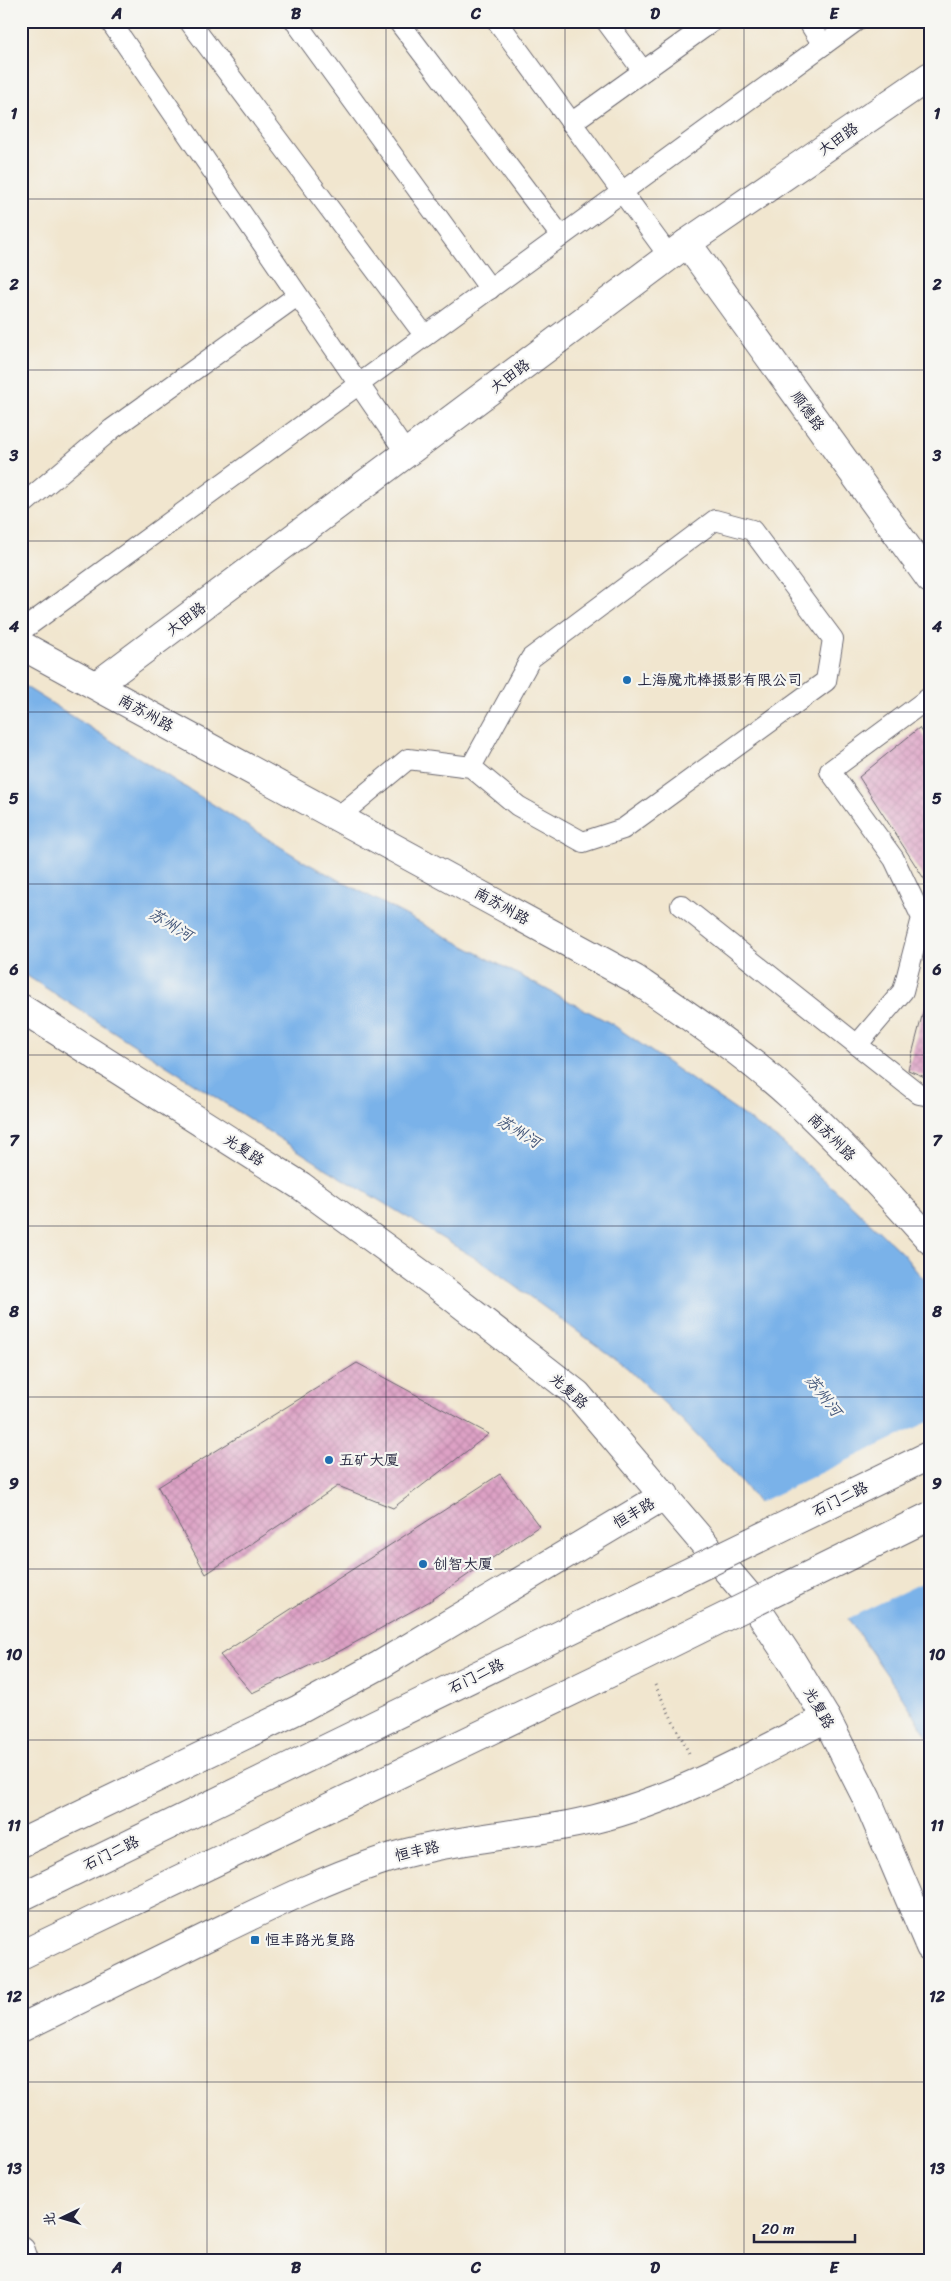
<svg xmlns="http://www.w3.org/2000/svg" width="951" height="2281" viewBox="0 0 951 2281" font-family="Sriracha,'LXGW WenKai TC',sans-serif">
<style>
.water{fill:#7ab2e9;stroke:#4e6a92}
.pier{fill:#f1e6cf}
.building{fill:url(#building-cross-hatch)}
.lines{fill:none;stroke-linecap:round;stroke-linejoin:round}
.lane-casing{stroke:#6a676f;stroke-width:22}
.street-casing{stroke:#6a676f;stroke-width:30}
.path{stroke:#6a676f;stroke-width:3;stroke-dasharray:1 4;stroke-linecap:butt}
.lane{stroke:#fff;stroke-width:20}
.street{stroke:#fff;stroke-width:28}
.secondary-bridge-casing{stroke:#6a676f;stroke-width:30;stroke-linecap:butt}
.secondary-bridge{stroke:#fff;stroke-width:28}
.grid{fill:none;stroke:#22223b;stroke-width:1;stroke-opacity:0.55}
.poi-dot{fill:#1f6fb2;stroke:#f6f6f2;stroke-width:2}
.labels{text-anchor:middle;stroke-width:4.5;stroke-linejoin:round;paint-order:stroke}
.street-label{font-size:15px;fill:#22223b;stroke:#f6f6f2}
.poi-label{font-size:15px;fill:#22223b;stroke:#f6f6f2;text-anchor:start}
.water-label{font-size:16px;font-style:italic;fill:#415478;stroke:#f6f6f2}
.neatline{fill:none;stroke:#22223b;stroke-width:2}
.grid-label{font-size:16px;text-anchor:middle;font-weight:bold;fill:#22223b}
</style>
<defs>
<pattern id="building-cross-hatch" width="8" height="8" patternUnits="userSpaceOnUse" patternTransform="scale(1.25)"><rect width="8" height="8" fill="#dda1c5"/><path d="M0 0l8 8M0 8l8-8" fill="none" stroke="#bd8aaa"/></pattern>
</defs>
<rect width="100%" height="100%" fill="#f6f6f2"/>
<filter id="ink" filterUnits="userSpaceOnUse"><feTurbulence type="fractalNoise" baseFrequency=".02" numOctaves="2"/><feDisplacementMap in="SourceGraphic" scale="10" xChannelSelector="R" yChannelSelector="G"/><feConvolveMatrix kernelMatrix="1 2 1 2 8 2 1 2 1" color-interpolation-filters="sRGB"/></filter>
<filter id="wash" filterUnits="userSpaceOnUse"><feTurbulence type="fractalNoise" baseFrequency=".0096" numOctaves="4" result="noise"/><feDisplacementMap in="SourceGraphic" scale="20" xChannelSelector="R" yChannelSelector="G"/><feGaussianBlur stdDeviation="1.12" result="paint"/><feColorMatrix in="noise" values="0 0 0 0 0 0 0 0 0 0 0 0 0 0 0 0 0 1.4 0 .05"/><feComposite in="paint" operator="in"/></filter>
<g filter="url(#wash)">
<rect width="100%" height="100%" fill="#f1e6cf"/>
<!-- water -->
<path class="water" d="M21,684L303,861L612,1024L780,1141L830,1185L903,1254L930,1288V1741L908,1705L849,1620L744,1485L683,1421L626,1367L485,1264L322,1166L21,972Z"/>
<!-- pier -->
<path class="pier" d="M930,1421V1579L845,1620L756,1504Z"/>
<g id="blocks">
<!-- building -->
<g class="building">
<path d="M919,728L930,745V888L859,777Z"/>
<path d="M929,989H930V1079L908,1070Z"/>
<path d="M357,1363L489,1434L393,1508L338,1486L206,1574L158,1487Z"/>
<path d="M500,1474L539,1526L430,1601L340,1651L252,1693L220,1655Z"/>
</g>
</g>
</g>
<g filter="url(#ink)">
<use href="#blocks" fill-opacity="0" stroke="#6a676f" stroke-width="1"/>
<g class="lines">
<!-- lane casing -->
<g class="lane-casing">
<g id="lane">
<path d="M110,21L406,453"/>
<path d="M189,21L425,336"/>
<path d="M295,21L490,289"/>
<path d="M398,21L561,236"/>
<path d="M497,21L669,256"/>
<path d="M606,21L643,71"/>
<path d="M808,21L823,45"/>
<path d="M571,123L713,21"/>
<path d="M21,506L112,429L297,296"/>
<path d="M21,631L856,21"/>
<path d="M338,817L408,759L471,767L518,806L583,842L623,829L826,681L833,639L752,530L715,520L531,658L471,767"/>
<path d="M681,905L919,1094L930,1096"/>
<path d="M857,1045L903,991L922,918L894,859L830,771L930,697"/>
</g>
</g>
<!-- street casing -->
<g class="street-casing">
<g id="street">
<path d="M687,243L930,579"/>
<path d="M21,645L635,979C689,1016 744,1053 793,1098C841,1143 886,1191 930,1240"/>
<path d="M97,685L687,243L930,76"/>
<path d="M21,1008L301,1186L438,1286L577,1394L747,1594L791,1660L826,1718L867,1799L930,1947"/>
<path d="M21,1843L299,1709L380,1665L665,1495"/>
<path d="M21,2028C85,1996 149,1965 213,1934C267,1908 320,1881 377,1862C447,1837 523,1837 595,1819C676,1799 751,1757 826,1718"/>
<path d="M21,2251L24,2260"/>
</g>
</g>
<!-- path -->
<path class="path" d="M655,1685L689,1753"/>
<!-- lane -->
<use href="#lane" class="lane"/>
<!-- street -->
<use href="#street" class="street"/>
<!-- secondary-bridge casing -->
<g class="secondary-bridge-casing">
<g id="secondary-bridge">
<path d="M21,1897L930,1455"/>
<path d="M21,1955L641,1658L930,1516"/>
</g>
</g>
<!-- secondary-bridge -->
<use href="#secondary-bridge" class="secondary-bridge"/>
</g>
</g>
<!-- grid -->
<path class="grid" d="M207,21V2260M386,21V2260M565,21V2260M744,21V2260M21,199H930M21,370H930M21,541H930M21,712H930M21,884H930M21,1055H930M21,1226H930M21,1397H930M21,1569H930M21,1740H930M21,1911H930M21,2082H930"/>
<!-- markers -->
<g class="poi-dot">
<circle cx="627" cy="680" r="5"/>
<circle cx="329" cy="1460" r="5"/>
<circle cx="423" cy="1564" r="5"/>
<rect x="250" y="1935" width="10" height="10" rx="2.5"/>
</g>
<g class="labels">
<!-- street labels -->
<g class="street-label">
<text transform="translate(838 139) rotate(-35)" y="5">大田路</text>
<text transform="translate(510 376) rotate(-37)" y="5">大田路</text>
<text transform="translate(808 411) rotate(54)" y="5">顺德路</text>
<text transform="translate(186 619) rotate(-37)" y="5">大田路</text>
<text transform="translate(146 713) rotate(29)" y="5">南苏州路</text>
<text transform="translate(502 906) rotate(29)" y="5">南苏州路</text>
<text transform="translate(832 1137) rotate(45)" y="5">南苏州路</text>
<text transform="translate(244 1150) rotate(33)" y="5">光复路</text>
<text transform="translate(569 1391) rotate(42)" y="5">光复路</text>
<text transform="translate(840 1499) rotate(-26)" y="5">石门二路</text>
<text transform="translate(634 1513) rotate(-30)" y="5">恒丰路</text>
<text transform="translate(476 1676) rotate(-26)" y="5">石门二路</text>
<text transform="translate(819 1708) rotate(60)" y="5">光复路</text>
<text transform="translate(417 1851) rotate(-13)" y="5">恒丰路</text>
<text transform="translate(111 1853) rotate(-26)" y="5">石门二路</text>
</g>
<!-- poi labels -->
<g class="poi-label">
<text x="637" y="685">上海魔术棒摄影有限公司</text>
<text x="339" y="1465">五矿大厦</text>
<text x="433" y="1569">创智大厦</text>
<text x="265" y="1945">恒丰路光复路</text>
</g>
<!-- water labels -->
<g class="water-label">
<text transform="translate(171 924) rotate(31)" y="6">苏州河</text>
<text transform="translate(519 1131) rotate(31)" y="6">苏州河</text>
<text transform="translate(824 1395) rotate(52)" y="6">苏州河</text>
</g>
</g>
<!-- margin -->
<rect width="951" height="2281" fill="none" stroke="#f6f6f2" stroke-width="55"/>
<!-- north arrow -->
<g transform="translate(62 2218) rotate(265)" stroke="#f6f6f2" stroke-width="4" paint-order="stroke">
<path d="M0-4L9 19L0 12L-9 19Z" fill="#22223b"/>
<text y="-8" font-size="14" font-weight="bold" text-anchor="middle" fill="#22223b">北</text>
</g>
<!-- scale -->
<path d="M754 2234v8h101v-8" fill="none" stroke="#22223b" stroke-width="2.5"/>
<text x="761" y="2234" font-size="15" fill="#22223b" stroke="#f6f6f2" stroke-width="4" paint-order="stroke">20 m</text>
<rect x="28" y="28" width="896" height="2226" class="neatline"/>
<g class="grid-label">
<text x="117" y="19">A</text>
<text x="296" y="19">B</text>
<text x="476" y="19">C</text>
<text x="655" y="19">D</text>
<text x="834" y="19">E</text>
<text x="14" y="119">1</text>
<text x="937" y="119">1</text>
<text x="14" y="290">2</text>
<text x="937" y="290">2</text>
<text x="14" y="461">3</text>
<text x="937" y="461">3</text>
<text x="14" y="632">4</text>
<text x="937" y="632">4</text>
<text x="14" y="804">5</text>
<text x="937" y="804">5</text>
<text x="14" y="975">6</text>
<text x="937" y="975">6</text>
<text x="14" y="1146">7</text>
<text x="937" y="1146">7</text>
<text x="14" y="1317">8</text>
<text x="937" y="1317">8</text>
<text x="14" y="1489">9</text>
<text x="937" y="1489">9</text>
<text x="14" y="1660">10</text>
<text x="937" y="1660">10</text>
<text x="14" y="1831">11</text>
<text x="937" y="1831">11</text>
<text x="14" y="2002">12</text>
<text x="937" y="2002">12</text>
<text x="14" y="2174">13</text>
<text x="937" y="2174">13</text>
<text x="117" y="2273">A</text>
<text x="296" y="2273">B</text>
<text x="476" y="2273">C</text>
<text x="655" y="2273">D</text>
<text x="834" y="2273">E</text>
</g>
</svg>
